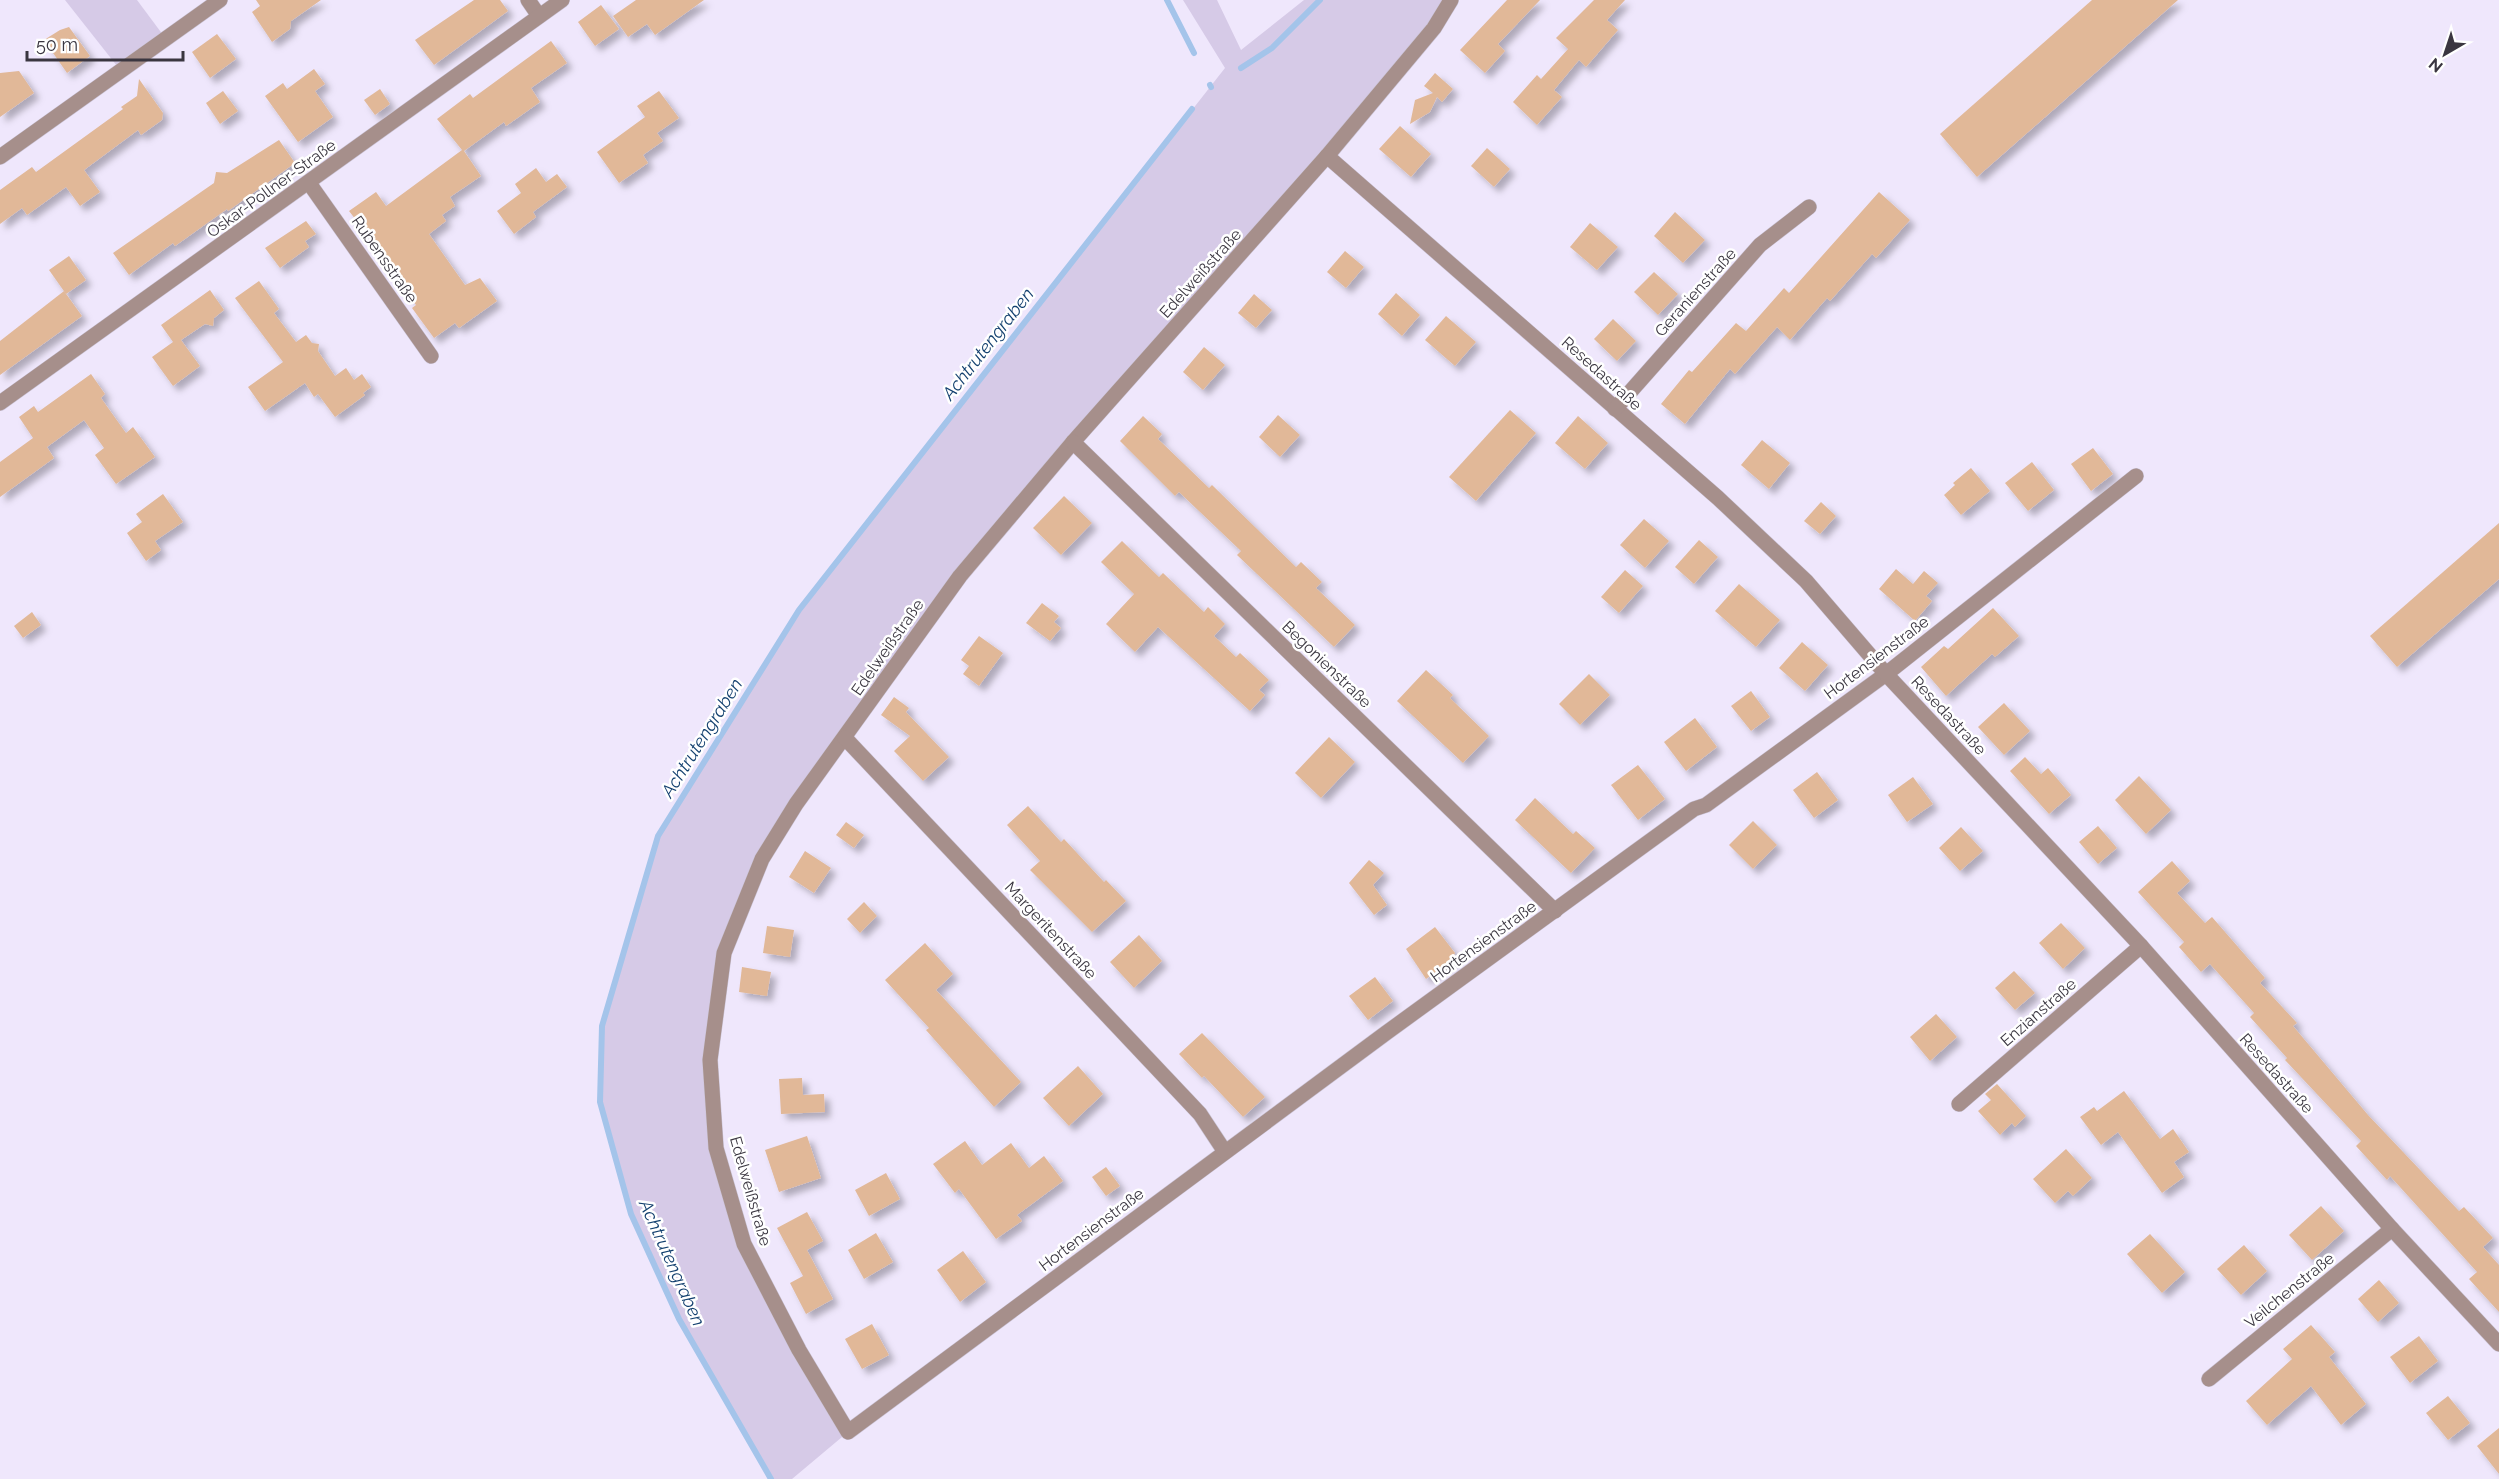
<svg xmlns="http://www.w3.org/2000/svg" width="2499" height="1479" viewBox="0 0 2499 1479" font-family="Raleway,sans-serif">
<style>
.green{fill:#d6cae7}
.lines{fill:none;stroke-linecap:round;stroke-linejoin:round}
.stream{stroke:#a4c4ea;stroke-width:6}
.building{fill:#e1b898;filter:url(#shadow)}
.minor-casing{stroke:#cbc4d6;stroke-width:16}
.minor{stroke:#a68f8b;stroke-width:15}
.labels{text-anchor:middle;stroke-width:5;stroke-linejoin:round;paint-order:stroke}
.street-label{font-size:16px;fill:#3a3640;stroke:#fff}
.water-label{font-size:18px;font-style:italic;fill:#13406f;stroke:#fff}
</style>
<defs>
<filter id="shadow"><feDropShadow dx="5.5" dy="5.5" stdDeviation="3" flood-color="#0004"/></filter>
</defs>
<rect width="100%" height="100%" fill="#efe7fc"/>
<!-- green -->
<g class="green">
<path d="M65,0H137L166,39L121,71Z"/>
<path d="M1183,0H1217L1241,50L1304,0H1451L960,576L796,804L724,953L710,1060L716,1148L744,1244L848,1432L792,1479H771L679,1319L631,1214L600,1102L602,1026L658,836L799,610L1225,68Z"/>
</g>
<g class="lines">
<!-- stream -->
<g class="stream">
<path d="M1167,0L1194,53"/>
<path d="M1241,68L1272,48L1320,0"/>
<path d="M1210,85L1211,87"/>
<path d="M771,1479L679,1319L631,1214L600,1102L602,1026L658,836L799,610L1192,109"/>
</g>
</g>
<!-- building -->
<g class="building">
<path d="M256,0H321L291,21L290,29L272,42L252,12L260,6Z"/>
<path d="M474,0H500L508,11L434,65L415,40Z"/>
<path d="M636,0H704L655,35L647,24L628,37L613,16Z"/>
<path d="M1507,0H1540L1498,44L1505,51L1485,73L1460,50Z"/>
<path d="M1594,0H1625L1607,20L1618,30L1586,67L1579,60L1554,90L1562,97L1537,125L1513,102L1537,75L1541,79L1568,49L1556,38Z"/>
<path d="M2092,0H2178L1977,177L1940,134Z"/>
<path d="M601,5L619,29L595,46L578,22Z"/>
<path d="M69,27L90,56L67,73L44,40L60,30Z"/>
<path d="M217,34L236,59L210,78L192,52Z"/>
<path d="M551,41L567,63L531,88L540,102L506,126L504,122L464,151L481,176L450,197L455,206L442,215L446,221L429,234L465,285L480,278L497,301L459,328L455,323L434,338L412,308L416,305L399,281L402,279L349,211L376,192L386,206L462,150L437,119L470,94L473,98Z"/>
<path d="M314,69L325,84L315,91L333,117L298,142L265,96L283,83L287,89Z"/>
<path d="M19,71L34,93L0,117V73Z"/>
<path d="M1435,73L1453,89L1442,102L1437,97L1430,112L1410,124L1415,100L1433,93L1424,86Z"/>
<path d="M139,79L163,113L162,120L141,135L138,130L84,170L100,192L80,206L66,187L27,215L22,208L0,224V190L32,167L36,172L123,109L121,107L137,96Z"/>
<path d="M380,89L390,104L375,115L364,100Z"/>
<path d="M223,91L238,111L220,124L206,103Z"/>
<path d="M659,91L679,118L657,133L663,141L643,155L648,163L619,183L597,152L645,117L637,106Z"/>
<path d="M1400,126L1431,154L1411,177L1379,149Z"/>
<path d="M279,140L295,163L228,211L227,209L175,246L173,243L129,275L113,253L214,183L216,172L227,173Z"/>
<path d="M1487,148L1510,169L1494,187L1471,166Z"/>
<path d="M536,168L546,182L557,174L567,187L533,212L536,217L514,234L497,211L521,193L515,184Z"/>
<path d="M1879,192L1910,220L1876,258L1872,254L1830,301L1827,298L1790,340L1777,327L1735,374L1730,369L1685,424L1661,404L1689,370L1692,372L1736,323L1746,331L1784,288L1789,293Z"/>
<path d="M1675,212L1705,240L1683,263L1654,236Z"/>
<path d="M306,221L316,234L305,241L309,247L280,268L265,248Z"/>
<path d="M1590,223L1618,247L1597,270L1570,247Z"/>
<path d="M1345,251L1364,267L1346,288L1327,272Z"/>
<path d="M69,256L86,280L66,294L49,270Z"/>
<path d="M1654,272L1678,294L1658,315L1634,292Z"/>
<path d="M259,281L279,309L274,313L296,342L306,335L312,343L319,344L318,351L335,376L346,368L354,380L362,374L371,387L363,393L365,395L335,417L318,394L314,397L305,383L265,411L248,387L283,362L235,298Z"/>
<path d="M210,290L224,310L214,318L213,326L205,324L181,340L200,366L173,386L152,357L173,342L161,325Z"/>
<path d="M64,291L82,316L0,375V341Z"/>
<path d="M1396,293L1420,315L1402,336L1378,314Z"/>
<path d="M1254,294L1272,310L1256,328L1238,313Z"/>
<path d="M1446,316L1476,342L1455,366L1425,340Z"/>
<path d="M1613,319L1636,341L1617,361L1594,339Z"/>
<path d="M1204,347L1225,365L1203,390L1183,372Z"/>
<path d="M91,374L105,394L101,398L126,433L133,427L155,457L116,484L95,455L104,448L84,420L47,447L54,458L0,497V462L33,438L19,417L34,406L38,412Z"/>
<path d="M1510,410L1536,433L1476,501L1449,477Z"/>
<path d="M1278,415L1300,435L1280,457L1259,437Z"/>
<path d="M1143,416L1162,434L1158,439L1209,488L1212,485L1296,567L1301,562L1322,582L1316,588L1355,625L1334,647L1237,555L1241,551L1179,492L1175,496L1120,441Z"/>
<path d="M1578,416L1608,443L1585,469L1555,443Z"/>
<path d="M1762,440L1790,463L1769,489L1741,465Z"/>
<path d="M2093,448L2113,474L2091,491L2071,464Z"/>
<path d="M2032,462L2054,490L2028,511L2005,483Z"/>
<path d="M1971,468L1990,491L1961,515L1944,495L1955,485L1953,483Z"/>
<path d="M163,494L183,522L155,541L161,550L146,561L127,533L142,522L136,514Z"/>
<path d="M1064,496L1092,523L1061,555L1033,528Z"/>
<path d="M1821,502L1836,516L1820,534L1804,521Z"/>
<path d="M1644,519L1669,541L1645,568L1620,545Z"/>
<path d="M2499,523V579L2397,667L2370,636Z"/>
<path d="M1699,540L1718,557L1694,584L1675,567Z"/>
<path d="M1122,541L1159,577L1163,573L1204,612L1208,607L1225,624L1214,636L1236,657L1240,653L1269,680L1259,690L1265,695L1250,711L1158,627L1135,652L1106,624L1134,594L1101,562Z"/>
<path d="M1896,569L1913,584L1924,571L1938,583L1926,596L1932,601L1915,621L1879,589Z"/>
<path d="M1625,570L1643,586L1619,613L1601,597Z"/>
<path d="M1739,584L1780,620L1756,647L1715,611Z"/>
<path d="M1042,603L1059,616L1054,622L1061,628L1050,641L1026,623Z"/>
<path d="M1993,608L2019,636L1995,657L1992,654L1946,696L1921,667L1944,646L1948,649Z"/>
<path d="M32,612L41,625L23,638L14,626Z"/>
<path d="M979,636L1003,653L979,686L963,674L969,666L961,660Z"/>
<path d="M1802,642L1828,665L1805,691L1779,668Z"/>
<path d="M1426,670L1453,695L1450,698L1489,736L1463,763L1397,701Z"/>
<path d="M1589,674L1610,695L1580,725L1559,704Z"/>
<path d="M1751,691L1770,717L1751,731L1731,706Z"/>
<path d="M894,697L909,708L906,712L949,757L923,781L894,751L910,736L881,715Z"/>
<path d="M2004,703L2030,731L2004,755L1978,727Z"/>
<path d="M1695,718L1717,747L1686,771L1664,742Z"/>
<path d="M1329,737L1355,762L1321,798L1295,773Z"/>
<path d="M2025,757L2041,774L2048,768L2071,795L2049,814L2010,771Z"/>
<path d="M1638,765L1665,799L1638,820L1611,785Z"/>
<path d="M1817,772L1838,800L1814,818L1793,790Z"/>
<path d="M2139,776L2171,810L2146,834L2115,800Z"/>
<path d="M1913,777L1933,804L1907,822L1888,795Z"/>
<path d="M1535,798L1573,834L1576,831L1595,848L1571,873L1515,820Z"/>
<path d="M1028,806L1061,842L1064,839L1104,882L1106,880L1126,901L1092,932L1030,870L1040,861L1007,825Z"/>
<path d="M1753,821L1777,845L1753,869L1729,845Z"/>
<path d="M846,822L864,835L854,848L836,835Z"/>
<path d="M2098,826L2117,848L2098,864L2079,842Z"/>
<path d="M1961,827L1983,851L1960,871L1939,848Z"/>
<path d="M805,851L831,868L814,893L789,877Z"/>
<path d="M1369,860L1384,873L1373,885L1387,905L1374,915L1349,883Z"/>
<path d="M2172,861L2190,881L2177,893L2205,923L2212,917L2265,978L2260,983L2297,1023L2293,1026L2368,1115L2459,1211L2464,1207L2493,1238L2483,1247L2499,1265V1312L2469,1279L2477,1272L2390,1176L2387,1180L2356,1146L2361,1141L2285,1060L2287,1058L2250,1017L2254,1013L2210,964L2201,972L2179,947L2184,942L2138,892Z"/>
<path d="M864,902L877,916L860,933L847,919Z"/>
<path d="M2061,923L2085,948L2063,969L2039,943Z"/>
<path d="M767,926L794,930L790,957L763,953Z"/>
<path d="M1435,927L1455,953L1451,961L1426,979L1406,949Z"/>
<path d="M1139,935L1162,961L1134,988L1110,962Z"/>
<path d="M925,943L953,974L936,990L1021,1082L994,1107L926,1030L929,1028L885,980Z"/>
<path d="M742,967L771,972L767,996L739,992Z"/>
<path d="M2014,971L2035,993L2015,1010L1995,988Z"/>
<path d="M1375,977L1393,1001L1368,1020L1349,996Z"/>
<path d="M1936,1014L1957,1037L1930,1061L1910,1037Z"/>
<path d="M1202,1033L1265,1097L1243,1117L1204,1076L1202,1078L1179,1054Z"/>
<path d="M1078,1066L1103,1094L1069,1126L1043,1098Z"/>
<path d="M802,1078L803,1095L824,1094L825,1112L781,1114L779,1079Z"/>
<path d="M1997,1084L2026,1116L2015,1127L2012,1123L2000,1135L1978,1111L1991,1100L1985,1094Z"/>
<path d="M2124,1091L2160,1139L2173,1129L2189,1152L2174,1162L2184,1177L2162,1193L2118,1132L2101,1145L2080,1117L2094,1107L2097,1111Z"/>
<path d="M807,1136L821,1178L779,1192L765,1150Z"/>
<path d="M965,1141L982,1165L1011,1143L1029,1168L1044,1156L1063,1181L1017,1215L1022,1221L996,1239L959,1189L955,1193L933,1164Z"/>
<path d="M2066,1149L2092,1178L2073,1196L2068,1191L2055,1203L2033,1179Z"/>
<path d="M1106,1167L1120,1186L1106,1196L1092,1177Z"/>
<path d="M886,1173L900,1199L869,1216L855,1190Z"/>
<path d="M2321,1206L2344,1231L2312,1260L2289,1235Z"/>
<path d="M807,1212L823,1241L807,1250L833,1299L806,1314L790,1283L803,1276L777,1228Z"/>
<path d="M876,1233L893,1262L864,1279L848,1250Z"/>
<path d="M2150,1234L2185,1272L2162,1293L2127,1254Z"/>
<path d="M2244,1245L2267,1271L2241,1295L2217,1269Z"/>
<path d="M963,1251L986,1282L960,1302L937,1270Z"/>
<path d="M2379,1280L2399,1303L2378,1322L2358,1299Z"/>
<path d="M872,1324L889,1355L862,1369L845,1339Z"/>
<path d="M2311,1325L2335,1352L2329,1357L2366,1404L2341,1425L2311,1386L2267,1425L2246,1401L2292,1359L2283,1349Z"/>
<path d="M2419,1336L2438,1361L2410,1383L2390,1357Z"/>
<path d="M2448,1396L2470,1423L2448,1440L2426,1413Z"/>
<path d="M2499,1428V1474L2477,1446Z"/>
</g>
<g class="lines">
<!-- minor casing -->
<g class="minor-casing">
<g id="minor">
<path d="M528,0L539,16"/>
<path d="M1451,0L1434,28L1327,156L1073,442L960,576L796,804L762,859L724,953L710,1060L716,1148L744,1244L799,1350L848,1432L1386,1033L1694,809L1706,805L1886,674L2136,476"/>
<path d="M1327,156L1718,498L1806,581L1886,674L2141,946L2392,1229L2499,1344"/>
<path d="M0,157L220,0"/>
<path d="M309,183L431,356"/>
<path d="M0,403L562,0"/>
<path d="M1615,409L1760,245L1809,207"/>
<path d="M1073,442L1555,911"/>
<path d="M845,738L1200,1114L1225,1152"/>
<path d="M1959,1104L2141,946"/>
<path d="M2209,1379L2392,1229"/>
</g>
</g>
<!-- minor -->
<use href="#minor" class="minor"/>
</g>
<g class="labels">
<!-- street labels -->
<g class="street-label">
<text transform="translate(271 188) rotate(-36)" y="6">Oskar-Pollner-Straße</text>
<text transform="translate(385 259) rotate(55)" y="6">Rubensstraße</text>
<text transform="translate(1200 273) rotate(-48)" y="6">Edelweißstraße</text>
<text transform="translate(1695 292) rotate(-48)" y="6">Geranienstraße</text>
<text transform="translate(1602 373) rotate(42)" y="6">Resedastraße</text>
<text transform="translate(887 647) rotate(-55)" y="6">Edelweißstraße</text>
<text transform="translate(1876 657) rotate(-37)" y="6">Hortensienstraße</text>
<text transform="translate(1327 664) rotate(44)" y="6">Begonienstraße</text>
<text transform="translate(1949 715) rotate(47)" y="6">Resedastraße</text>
<text transform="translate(1051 930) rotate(47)" y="6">Margeritenstraße</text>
<text transform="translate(1483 941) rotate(-36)" y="6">Hortensienstraße</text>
<text transform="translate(2038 1012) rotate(-41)" y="6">Enzianstraße</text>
<text transform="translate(2277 1073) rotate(48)" y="6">Resedastraße</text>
<text transform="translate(751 1191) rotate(74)" y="6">Edelweißstraße</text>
<text transform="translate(1091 1229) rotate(-37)" y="6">Hortensienstraße</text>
<text transform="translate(2289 1290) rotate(-39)" y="6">Veilchenstraße</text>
</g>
<!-- water labels -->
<g class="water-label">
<text transform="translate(988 344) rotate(-52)" y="6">Achtrutengraben</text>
<text transform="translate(702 738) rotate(-58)" y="6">Achtrutengraben</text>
<text transform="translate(672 1263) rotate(66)" y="6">Achtrutengraben</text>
</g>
</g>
<!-- north arrow -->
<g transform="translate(2445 54) rotate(219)" stroke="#ffffff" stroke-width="4.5" paint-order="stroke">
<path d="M0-4.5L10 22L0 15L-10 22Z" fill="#3a3640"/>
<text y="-9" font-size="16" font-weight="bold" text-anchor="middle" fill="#3a3640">N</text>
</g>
<!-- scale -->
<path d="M27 51v9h156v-9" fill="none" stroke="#3a3640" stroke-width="3"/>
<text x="36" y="51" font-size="18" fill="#3a3640" stroke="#ffffff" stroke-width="4.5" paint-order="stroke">50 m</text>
</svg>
